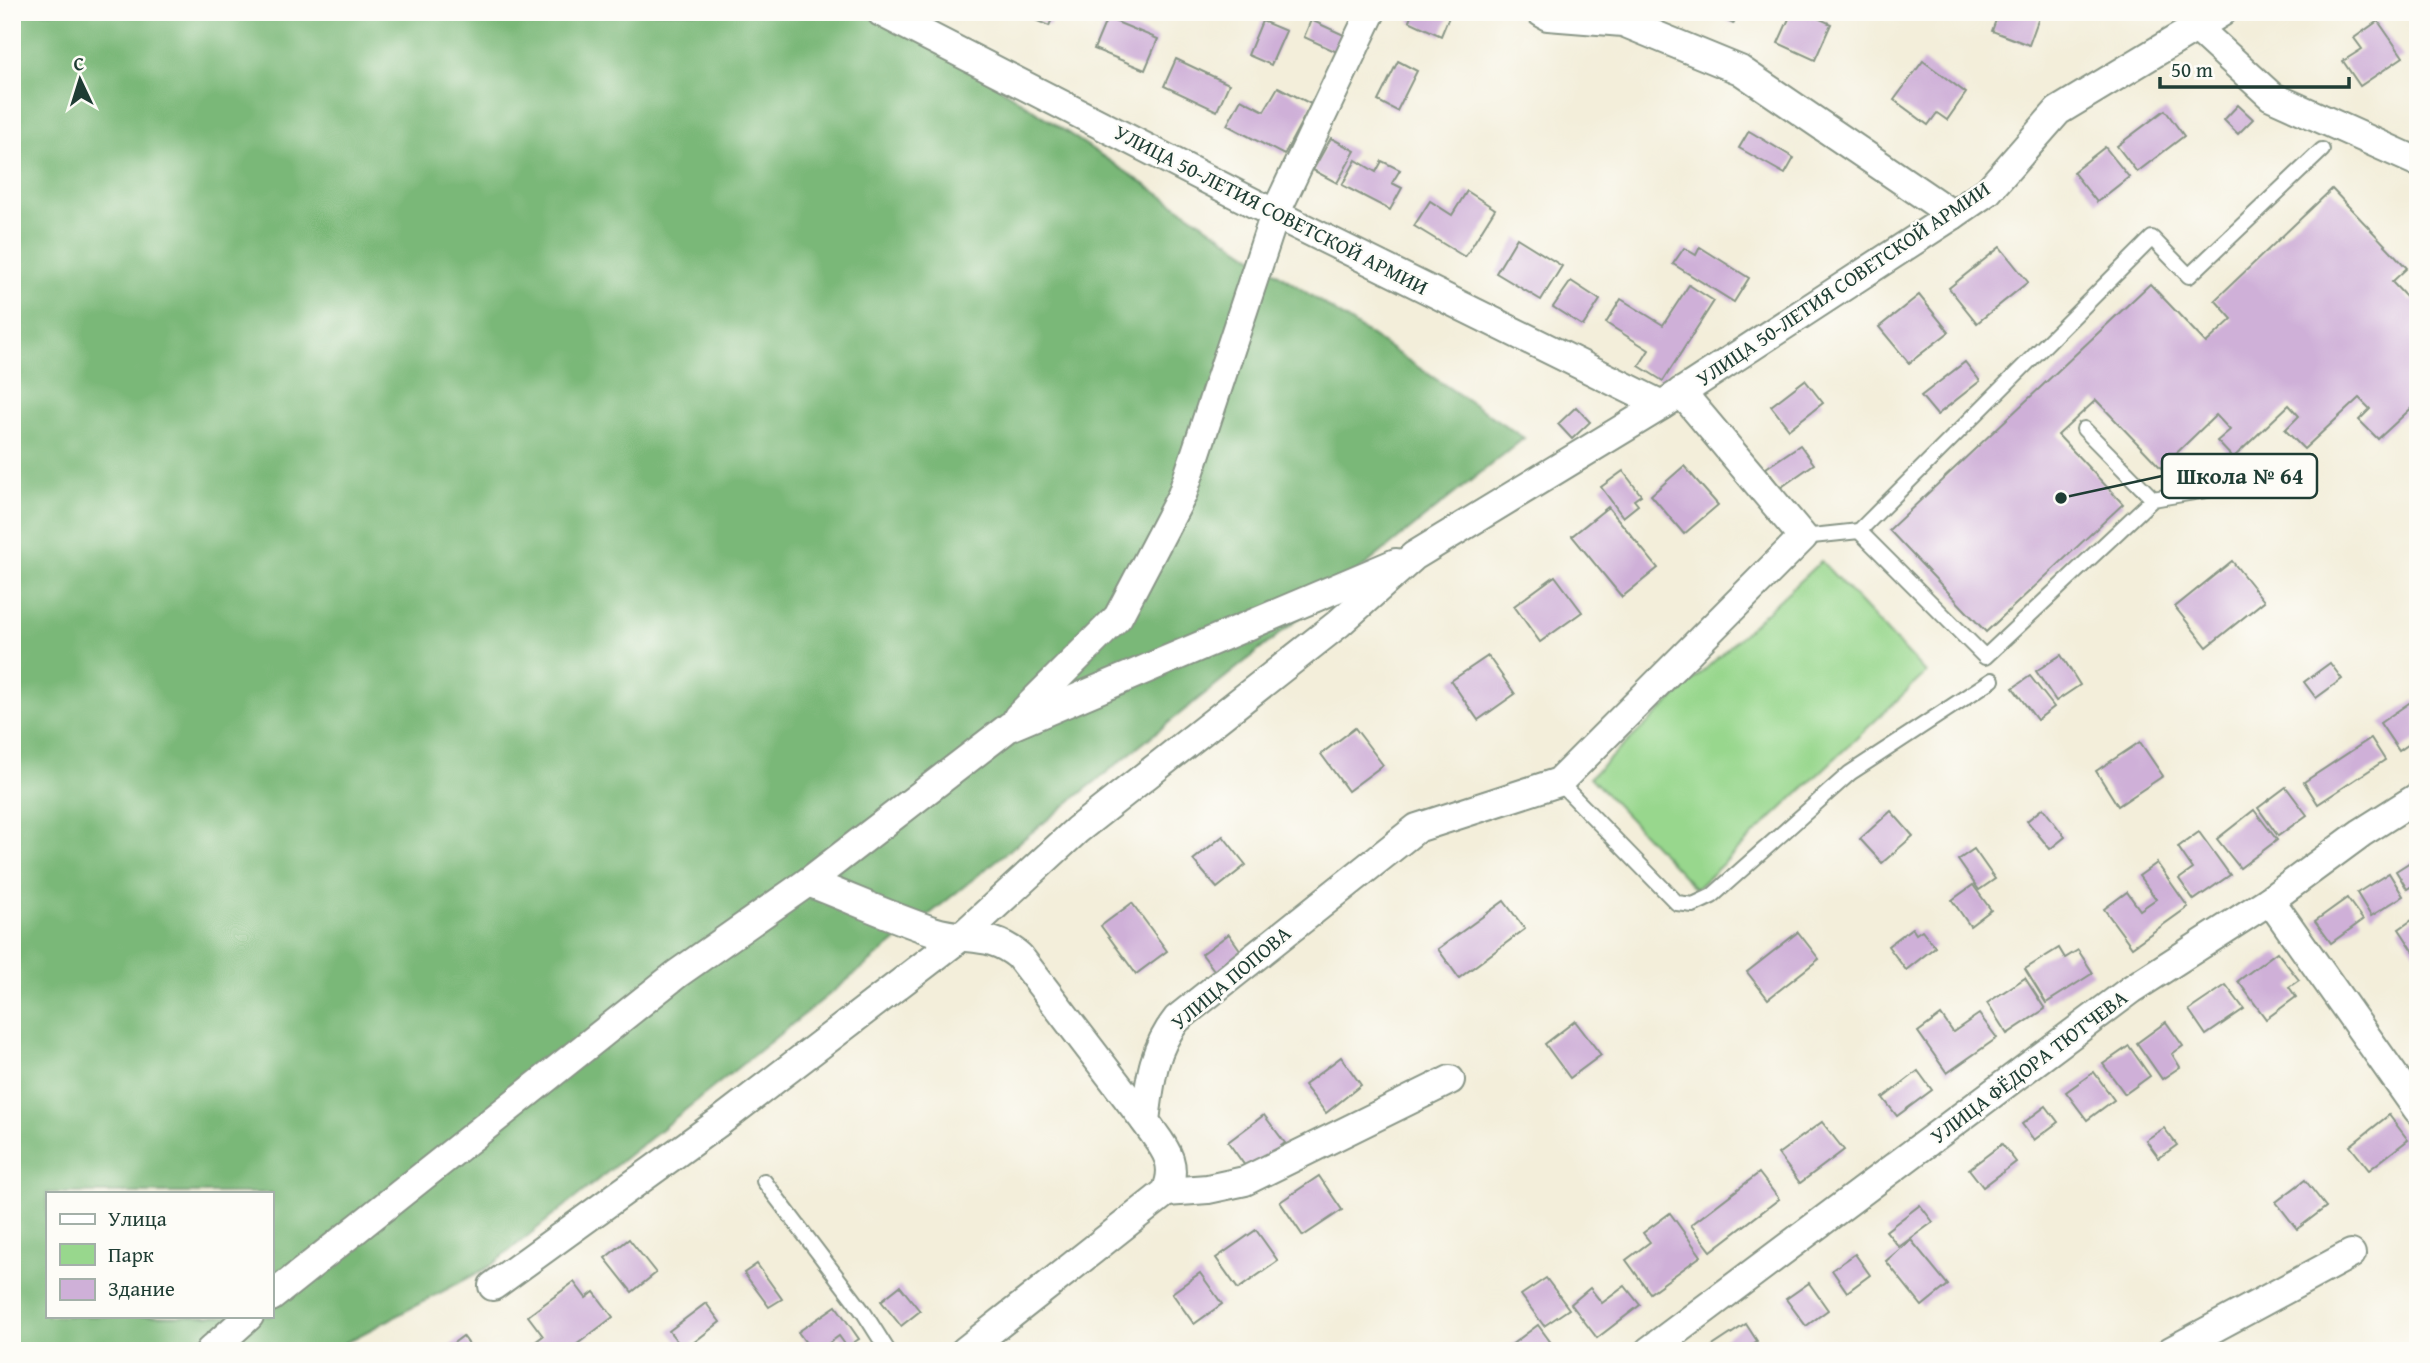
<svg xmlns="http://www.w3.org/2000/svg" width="2430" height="1363" viewBox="0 0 2430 1363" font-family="'Gentium Book Plus',serif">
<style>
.green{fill:#98d78d;stroke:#5c8a60;stroke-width:2}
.forest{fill:#7ab878;stroke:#4c7a56;stroke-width:2;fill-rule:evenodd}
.building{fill:#cfb0d8}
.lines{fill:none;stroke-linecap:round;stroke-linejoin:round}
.service-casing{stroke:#899687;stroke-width:18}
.minor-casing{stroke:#899687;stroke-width:32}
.service{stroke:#fff;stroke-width:14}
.minor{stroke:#fff;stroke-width:28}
.labels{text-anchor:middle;stroke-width:5;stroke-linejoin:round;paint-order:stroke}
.street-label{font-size:21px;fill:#1f3d34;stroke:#fdfcf7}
.leader{fill:none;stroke:#1f3d34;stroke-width:2.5}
.callout-dot{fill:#1f3d34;stroke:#fdfcf7;stroke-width:2.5}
.callout{fill:#fdfcf7;stroke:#1f3d34;stroke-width:2.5}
.callout-label{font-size:23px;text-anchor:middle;font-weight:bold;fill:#1f3d34}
</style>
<rect width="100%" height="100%" fill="#fdfcf7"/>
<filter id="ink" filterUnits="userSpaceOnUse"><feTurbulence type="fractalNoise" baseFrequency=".0143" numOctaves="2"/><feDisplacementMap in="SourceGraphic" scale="14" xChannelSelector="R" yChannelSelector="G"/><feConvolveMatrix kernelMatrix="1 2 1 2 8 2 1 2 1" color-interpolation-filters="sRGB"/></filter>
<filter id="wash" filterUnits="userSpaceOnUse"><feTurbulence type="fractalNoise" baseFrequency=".00686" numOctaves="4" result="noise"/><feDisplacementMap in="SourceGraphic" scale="28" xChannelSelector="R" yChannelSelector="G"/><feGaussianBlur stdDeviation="1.57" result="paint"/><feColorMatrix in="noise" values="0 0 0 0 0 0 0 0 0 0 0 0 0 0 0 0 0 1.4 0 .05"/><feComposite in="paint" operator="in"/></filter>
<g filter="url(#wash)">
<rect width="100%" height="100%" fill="#f3eeda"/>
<!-- green -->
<path class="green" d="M1821,561L1926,673L1696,889L1590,777Z"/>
<!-- forest -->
<path class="forest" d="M12,12H887L1524,438L489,1267L330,1351H12ZM47,1193H271V1316H47Z"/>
<g id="blocks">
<!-- building -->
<g class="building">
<path d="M1017,12H1055L1049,26Z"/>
<path d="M1413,12H1451L1441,36L1409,21Z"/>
<path d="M1711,12H1739L1733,24Z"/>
<path d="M1792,12H1805L1831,24L1815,60L1778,43Z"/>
<path d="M1999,12H2041L2029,45L1992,31Z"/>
<path d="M1107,18L1158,39L1145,70L1094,49Z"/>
<path d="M1311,20L1346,36L1339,53L1304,37Z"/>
<path d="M1262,21L1286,31L1271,65L1248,55Z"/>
<path d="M2378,21L2403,57L2360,86L2343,61L2362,49L2354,38Z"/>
<path d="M1176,59L1229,84L1217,111L1164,86Z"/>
<path d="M1398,61L1417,71L1397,111L1378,101Z"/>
<path d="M1923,61L1966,93L1947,120L1937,113L1928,125L1894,100Z"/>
<path d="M1278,87L1311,104L1284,155L1227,125L1241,99L1264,111Z"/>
<path d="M2238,105L2253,119L2238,134L2224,120Z"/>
<path d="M2165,110L2184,136L2137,172L2117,146Z"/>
<path d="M1749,131L1794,158L1785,174L1739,148Z"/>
<path d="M1331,138L1355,151L1337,183L1313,170Z"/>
<path d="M2105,147L2129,177L2097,202L2073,172Z"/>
<path d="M1356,160L1376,172L1382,161L1400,170L1392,183L1402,188L1390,210L1342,185Z"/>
<path d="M2332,189L2407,268L2392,282L2411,302L2418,296V402L2378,439L2359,420L2370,409L2359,398L2304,449L2285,430L2299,416L2289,405L2233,458L2217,441L2230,430L2216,415L2161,468L2096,400L2058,435L2123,504L1986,632L1889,530L2150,284L2206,343L2232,319L2215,300Z"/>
<path d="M1467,191L1495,209L1465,257L1414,226L1430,201L1452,215Z"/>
<path d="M1517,238L1562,266L1541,300L1496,273Z"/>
<path d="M1700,247L1749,278L1734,302L1673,264L1684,248L1696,255Z"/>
<path d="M2000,247L2028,282L1977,323L1949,288Z"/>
<path d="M1571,281L1600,300L1583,326L1553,307Z"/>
<path d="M1689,285L1714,301L1663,381L1639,366L1649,350L1606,323L1621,299L1663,325Z"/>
<path d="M1919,295L1949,332L1909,363L1879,327Z"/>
<path d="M1965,362L1980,381L1937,415L1921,396Z"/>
<path d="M1805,380L1823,403L1789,429L1771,406Z"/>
<path d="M1576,407L1590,422L1572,439L1558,424Z"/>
<path d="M1800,445L1814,464L1780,488L1766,468Z"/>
<path d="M1684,466L1718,505L1684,534L1651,495Z"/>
<path d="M1623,471L1641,495L1634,500L1638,505L1623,517L1601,487Z"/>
<path d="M1608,507L1658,568L1622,597L1572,536Z"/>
<path d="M2232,561L2264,601L2207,647L2175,607Z"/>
<path d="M1555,576L1582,612L1540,642L1514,606Z"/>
<path d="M2061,655L2080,685L2056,701L2036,671Z"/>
<path d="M1488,656L1515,694L1478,720L1451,681Z"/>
<path d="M2330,663L2342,679L2316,698L2304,682Z"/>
<path d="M2030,676L2054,707L2037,720L2013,688Z"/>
<path d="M2415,699L2418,738L2399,751L2380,723Z"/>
<path d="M1355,728L1383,765L1348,791L1321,754Z"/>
<path d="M2371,738L2385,760L2318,804L2304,782Z"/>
<path d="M2140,742L2163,776L2118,806L2096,771Z"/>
<path d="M2286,787L2307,815L2278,836L2258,808Z"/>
<path d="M2043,808L2065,837L2050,849L2027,821Z"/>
<path d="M2254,810L2277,840L2240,868L2217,839Z"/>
<path d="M1891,811L1913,836L1882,863L1860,839Z"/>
<path d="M2199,832L2230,875L2194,900L2179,879L2193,869L2178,847Z"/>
<path d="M1223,836L1246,865L1217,888L1193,860Z"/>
<path d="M1974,849L1995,879L1979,890L1958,860Z"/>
<path d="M2418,857V882L2407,889L2396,871Z"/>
<path d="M2157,863L2188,907L2132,947L2104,909L2127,892L2140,910L2156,899L2139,876Z"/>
<path d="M2389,873L2403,896L2371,916L2357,893Z"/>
<path d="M1973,885L1991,910L1970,926L1952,900Z"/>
<path d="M2347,898L2363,920L2331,943L2315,921Z"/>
<path d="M1504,901L1525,929L1459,978L1438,949Z"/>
<path d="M1132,903L1167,951L1136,974L1101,926Z"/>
<path d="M2418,916V958L2399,929Z"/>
<path d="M1912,928L1916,934L1922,930L1935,947L1906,970L1888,946Z"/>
<path d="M1798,932L1819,959L1768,999L1747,972Z"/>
<path d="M1229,934L1243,954L1217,974L1202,954Z"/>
<path d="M2059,948L2065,958L2078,950L2093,973L2046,1003L2025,969Z"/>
<path d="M2277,952L2299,980L2289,987L2296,997L2266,1019L2238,981Z"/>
<path d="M2025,978L2045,1009L2007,1034L1987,1003Z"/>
<path d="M2226,985L2244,1009L2206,1035L2189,1010Z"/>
<path d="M1979,1014L1997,1038L1947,1073L1918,1032L1941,1015L1953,1032Z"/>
<path d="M1575,1021L1601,1055L1570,1078L1545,1044Z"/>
<path d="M2166,1022L2183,1046L2172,1054L2180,1067L2162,1079L2137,1043Z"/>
<path d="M2129,1046L2150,1076L2125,1094L2103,1064Z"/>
<path d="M1341,1057L1361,1085L1326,1113L1304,1085Z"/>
<path d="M1918,1071L1932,1090L1897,1116L1883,1098Z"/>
<path d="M2094,1072L2114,1100L2087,1120L2066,1092Z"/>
<path d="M2046,1106L2058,1122L2034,1140L2022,1124Z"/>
<path d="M1264,1115L1285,1143L1248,1170L1228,1142Z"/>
<path d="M2389,1115L2408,1140L2369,1170L2350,1146Z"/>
<path d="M1822,1122L1844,1150L1800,1183L1778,1154Z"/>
<path d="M2164,1128L2177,1145L2159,1158L2146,1140Z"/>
<path d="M2002,1144L2016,1162L1983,1187L1969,1169Z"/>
<path d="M1759,1173L1779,1199L1711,1251L1691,1225Z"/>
<path d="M1319,1176L1342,1210L1303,1236L1280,1202Z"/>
<path d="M2305,1180L2326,1207L2297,1229L2276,1202Z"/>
<path d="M1920,1205L1933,1222L1899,1247L1886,1231Z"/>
<path d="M1670,1213L1701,1256L1650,1293L1626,1260L1650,1242L1643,1233Z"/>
<path d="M1256,1230L1278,1261L1238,1289L1216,1258Z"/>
<path d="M629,1239L656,1273L632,1292L605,1258Z"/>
<path d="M1911,1240L1948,1285L1922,1306L1886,1261Z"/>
<path d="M1855,1254L1870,1275L1847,1292L1832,1270Z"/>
<path d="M757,1264L782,1299L769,1307L744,1273Z"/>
<path d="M1200,1273L1222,1304L1194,1324L1172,1293Z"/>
<path d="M1546,1278L1569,1309L1544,1326L1521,1295Z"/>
<path d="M574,1282L586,1298L594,1292L613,1317L568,1351H541L535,1342L543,1336L528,1316Z"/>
<path d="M1809,1283L1828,1310L1806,1326L1786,1299Z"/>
<path d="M900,1286L920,1311L901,1326L881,1301Z"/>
<path d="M1625,1286L1640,1305L1597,1338L1571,1304L1590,1288L1602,1303Z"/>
<path d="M706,1303L720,1322L684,1350L669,1331Z"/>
<path d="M836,1306L859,1339L847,1347L839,1336L818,1351H812L798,1332Z"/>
<path d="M1746,1324L1757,1341L1743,1351H1705Z"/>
<path d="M1538,1325L1557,1351H1515L1511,1345Z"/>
<path d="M463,1336L474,1351H443Z"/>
</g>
</g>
</g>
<g filter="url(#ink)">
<use href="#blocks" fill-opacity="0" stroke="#899687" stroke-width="2"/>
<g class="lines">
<!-- service casing -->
<g class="service-casing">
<g id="service">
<path d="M2084,429L2153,499"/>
<path d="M2236,485L2153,499L1985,657L1859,531L2152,238L2189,276L2322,150"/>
<path d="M1803,537L1859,531"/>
<path d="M1559,782L1677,903L1693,905L1712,896L1850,773L1992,680"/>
<path d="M764,1181L864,1313L888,1351"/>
</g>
</g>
<!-- minor casing -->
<g class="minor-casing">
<g id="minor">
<path d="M881,12L1275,214L1662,405"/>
<path d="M1541,12L1548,16L1623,22L1740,70L1953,215"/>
<path d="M2198,29L2271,96L2418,162"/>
<path d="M1018,717L1118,617L1182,495L1275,214L1371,12"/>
<path d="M808,882C850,898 891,917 933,931C966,942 990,931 1019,956L1145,1121"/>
<path d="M2270,900L2418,1110"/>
<path d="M1166,1192L1208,1189L1245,1181L1450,1080"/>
<path d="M493,1286L718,1123L962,936L1077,830L1338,624L1414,556L1662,405L1953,215L1988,191L2058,111L2222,12"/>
<path d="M271,1297L677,974L808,882L1009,727L1396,563"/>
<path d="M210,1351L249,1316"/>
<path d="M965,1351L1166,1192C1180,1161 1162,1146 1145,1121C1150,1082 1152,1051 1177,1019L1417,828L1559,782L1803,537L1681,392"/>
<path d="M1649,1351L2132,989L2270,900L2361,833L2418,797"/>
<path d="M2171,1351L2351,1254"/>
</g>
</g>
<!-- service -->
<use href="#service" class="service"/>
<!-- minor -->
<use href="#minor" class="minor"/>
</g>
</g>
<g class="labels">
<!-- street labels -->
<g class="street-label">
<text transform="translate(1271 210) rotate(27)" y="7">УЛИЦА 50-ЛЕТИЯ СОВЕТСКОЙ АРМИИ</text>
<text transform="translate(1843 284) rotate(-34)" y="7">УЛИЦА 50-ЛЕТИЯ СОВЕТСКОЙ АРМИИ</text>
<text transform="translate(1231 978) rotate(-40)" y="7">УЛИЦА ПОПОВА</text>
<text transform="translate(2029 1067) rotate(-37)" y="7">УЛИЦА ФЁДОРА ТЮТЧЕВА</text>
</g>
</g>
<!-- callouts -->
<path class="leader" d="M2061 498L2162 476"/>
<circle class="callout-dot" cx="2061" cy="498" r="7"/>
<rect class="callout" x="2162" y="454" width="155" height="44" rx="7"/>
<g class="callout-label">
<text x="2240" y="484">Школа № 64</text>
</g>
<!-- margin -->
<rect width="2430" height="1363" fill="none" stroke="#fdfcf7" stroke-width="42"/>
<!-- legend -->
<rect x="46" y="1192" width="228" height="126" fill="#fdfcf7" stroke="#a4b0a9" stroke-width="2"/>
<rect x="60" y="1214" width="35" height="10" fill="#ffffff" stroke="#a4b0a9" stroke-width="2"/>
<text x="108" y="1226" font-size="21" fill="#1f3d34">Улица</text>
<rect x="60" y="1244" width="35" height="21" fill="#98d78d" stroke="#a4b0a9" stroke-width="2"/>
<text x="108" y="1262" font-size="21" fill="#1f3d34">Парк</text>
<rect x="60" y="1279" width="35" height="21" fill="#cfb0d8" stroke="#a4b0a9" stroke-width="2"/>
<text x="108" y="1296" font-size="21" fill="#1f3d34">Здание</text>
<!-- north arrow -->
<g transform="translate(80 80) rotate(356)" stroke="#fdfcf7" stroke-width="5" paint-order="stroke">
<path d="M0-5L12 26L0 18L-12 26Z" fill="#1f3d34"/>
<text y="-10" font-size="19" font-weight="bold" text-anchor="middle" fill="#1f3d34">С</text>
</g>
<!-- scale -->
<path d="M2160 77v10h189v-10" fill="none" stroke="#1f3d34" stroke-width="3.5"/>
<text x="2171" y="77" font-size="21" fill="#1f3d34" stroke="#fdfcf7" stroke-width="5" paint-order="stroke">50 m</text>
</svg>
